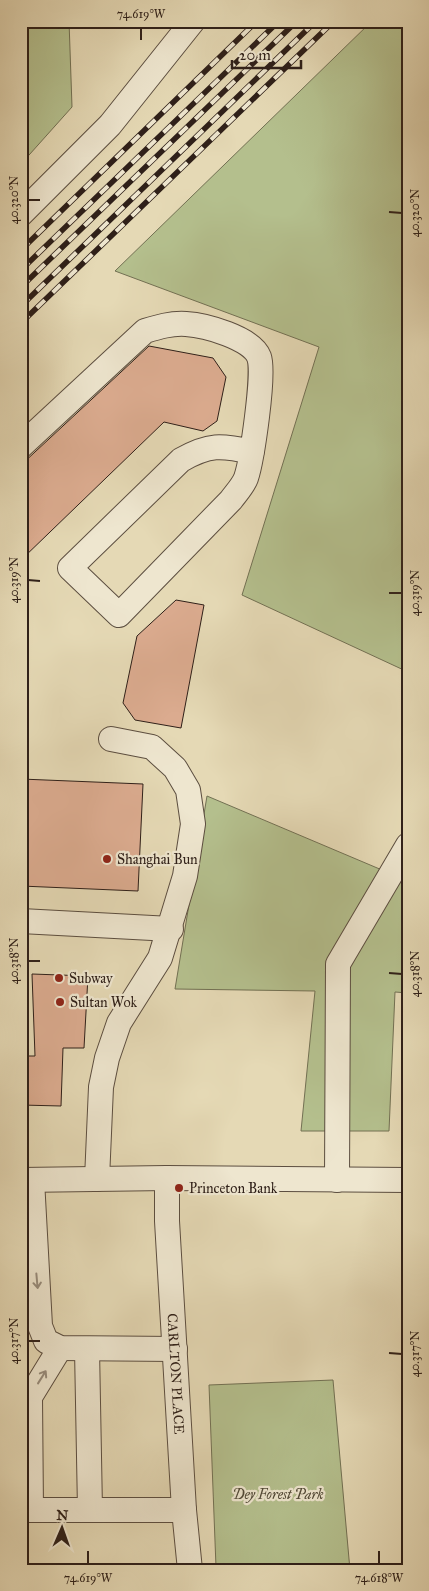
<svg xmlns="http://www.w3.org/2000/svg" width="429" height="1591" viewBox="0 0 429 1591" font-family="'IM FELL Great Primer',serif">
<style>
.green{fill:#b4bf8d;stroke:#727053}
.building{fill:#dbab8f;stroke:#2f2019}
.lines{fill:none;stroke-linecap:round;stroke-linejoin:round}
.minor-casing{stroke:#5c4e40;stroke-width:26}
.path{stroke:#2f2019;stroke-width:3;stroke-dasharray:4 2.5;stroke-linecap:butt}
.minor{stroke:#eee6cf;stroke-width:24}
.rail-casing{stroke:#2f2019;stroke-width:5.5}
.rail{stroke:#eee6cf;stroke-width:4;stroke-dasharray:11;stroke-linecap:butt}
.oneway{stroke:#988d7d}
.ticks{fill:none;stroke:#2f2019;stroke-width:2}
.poi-dot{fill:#8f2418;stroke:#eee6cf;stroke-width:2}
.labels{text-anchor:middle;stroke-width:4.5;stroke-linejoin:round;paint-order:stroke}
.poi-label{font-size:14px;fill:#2f2019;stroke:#eee6cf;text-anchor:start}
.street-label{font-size:14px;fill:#2f2019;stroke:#eee6cf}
.park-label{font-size:14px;font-style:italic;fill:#504836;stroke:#eee6cf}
.neatline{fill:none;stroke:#2f2019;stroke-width:2}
.ticks-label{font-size:12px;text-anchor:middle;fill:#2f2019}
</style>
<rect width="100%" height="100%" fill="#e5d9b5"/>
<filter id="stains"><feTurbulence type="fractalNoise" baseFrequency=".004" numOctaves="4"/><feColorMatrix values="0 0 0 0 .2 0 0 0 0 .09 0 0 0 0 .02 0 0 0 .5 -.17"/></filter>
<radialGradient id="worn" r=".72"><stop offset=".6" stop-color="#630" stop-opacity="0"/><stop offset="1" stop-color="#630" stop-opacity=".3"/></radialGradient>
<!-- green -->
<g class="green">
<path d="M21,21H69L72,107L21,164Z"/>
<path d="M372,21H408V672L242,595L319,347L115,271Z"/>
<path d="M207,796L408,881V993L395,992L389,1131H301L315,991L175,989Z"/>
<path d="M333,1380L350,1570H323L314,1565L216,1567L209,1385Z"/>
</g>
<!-- building -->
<g class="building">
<path d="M149,346L213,358L226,377L217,421L203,431L164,422L21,560V465Z"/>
<path d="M176,600L204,605L181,728L135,720L123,703L137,636Z"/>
<path d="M21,779L143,784L138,891L21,886Z"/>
<path d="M32,974L88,976L84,1048H63L61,1106L21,1105V1056H35Z"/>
</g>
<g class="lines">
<!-- minor casing -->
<g class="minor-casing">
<g id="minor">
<path d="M21,214L110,125L193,21"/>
<path d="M21,446L145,331C158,327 171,323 186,324C205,325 252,338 259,357C265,373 252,460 246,478C243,486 236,493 231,500L119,615L70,568L181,460C209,444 221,445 252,452"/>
<path d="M21,921L171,929"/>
<path id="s1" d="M167,1178V1221L184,1510L190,1570"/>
<path d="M97,1179L101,1087L107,1058L119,1023L160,958L185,876L193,824L188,790L175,768L152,747L111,739"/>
<path d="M21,1180L167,1178L408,1180"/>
<path d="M32,1180L40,1326L46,1341L60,1348L175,1349"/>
<path d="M337,1180L338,964L408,845"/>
<path d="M87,1349L90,1510"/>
<path d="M21,1510H184"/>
<path d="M31,1510L30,1397L60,1348"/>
</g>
</g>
<!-- path -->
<path class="path" d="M217,1570H316"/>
<!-- minor -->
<use href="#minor" class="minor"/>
<!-- rail casing -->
<g class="rail-casing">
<g id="rail">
<path d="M21,250L257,21"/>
<path d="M21,270L279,21"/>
<path d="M21,287L297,21"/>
<path d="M21,306L316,21"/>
<path d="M21,323L334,21"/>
</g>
</g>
<!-- rail -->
<use href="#rail" class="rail"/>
</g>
<!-- one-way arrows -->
<defs><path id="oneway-shaft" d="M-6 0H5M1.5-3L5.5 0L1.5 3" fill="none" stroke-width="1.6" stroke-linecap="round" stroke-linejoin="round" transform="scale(1.25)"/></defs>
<g class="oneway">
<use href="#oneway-shaft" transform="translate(37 1281) rotate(85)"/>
<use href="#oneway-shaft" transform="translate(42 1377) rotate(-58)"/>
</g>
<!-- ticks -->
<path class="ticks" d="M141,40V28M28,200H40M389,212L402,213M28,580L40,581M389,593H402M28,961H40M389,973L402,974M28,1341H40M389,1353L402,1354M88,1564V1551M379,1564V1551"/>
<!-- markers -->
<g class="poi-dot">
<circle cx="107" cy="859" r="5"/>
<circle cx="59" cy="978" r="5"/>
<circle cx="60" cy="1002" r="5"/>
<circle cx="179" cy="1188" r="5"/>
</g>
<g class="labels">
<!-- poi labels -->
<g class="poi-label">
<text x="117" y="864">Shanghai Bun</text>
<text x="69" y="983">Subway</text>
<text x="70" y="1007">Sultan Wok</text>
<text x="189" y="1193">Princeton Bank</text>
</g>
<!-- street labels -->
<g class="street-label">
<text dy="5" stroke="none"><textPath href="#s1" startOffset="196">CARLTON PLACE</textPath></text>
</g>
<!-- park labels -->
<g class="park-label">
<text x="278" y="1499">Dey Forest Park</text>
</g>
</g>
<!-- margin -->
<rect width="429" height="1591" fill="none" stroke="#e5d9b5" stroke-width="55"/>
<!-- north arrow -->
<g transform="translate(62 1528) rotate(2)" stroke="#eee6cf" stroke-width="4" paint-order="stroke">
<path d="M0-4L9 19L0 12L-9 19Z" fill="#2f2019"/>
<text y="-8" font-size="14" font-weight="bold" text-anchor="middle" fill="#2f2019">N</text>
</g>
<!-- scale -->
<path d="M232 60v8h69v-8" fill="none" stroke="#2f2019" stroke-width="2.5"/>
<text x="239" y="60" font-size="15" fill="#2f2019" stroke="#eee6cf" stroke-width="4" paint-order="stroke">20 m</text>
<rect x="28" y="28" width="374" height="1536" class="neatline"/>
<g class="ticks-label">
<text x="141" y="18">74.619°W</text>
<text transform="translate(14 200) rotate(-90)" y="4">40.320°N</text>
<text transform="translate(415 213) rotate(-90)" y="4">40.320°N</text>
<text transform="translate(14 580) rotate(-90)" y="4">40.319°N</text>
<text transform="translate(415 593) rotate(-90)" y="4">40.319°N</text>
<text transform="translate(14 961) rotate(-90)" y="4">40.318°N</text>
<text transform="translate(415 974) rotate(-90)" y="4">40.318°N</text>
<text transform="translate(14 1341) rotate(-90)" y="4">40.317°N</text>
<text transform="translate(415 1354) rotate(-90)" y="4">40.317°N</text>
<text x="88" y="1582">74.619°W</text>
<text x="379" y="1582">74.618°W</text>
</g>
<rect width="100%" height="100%" filter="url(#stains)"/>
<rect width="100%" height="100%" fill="url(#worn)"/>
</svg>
